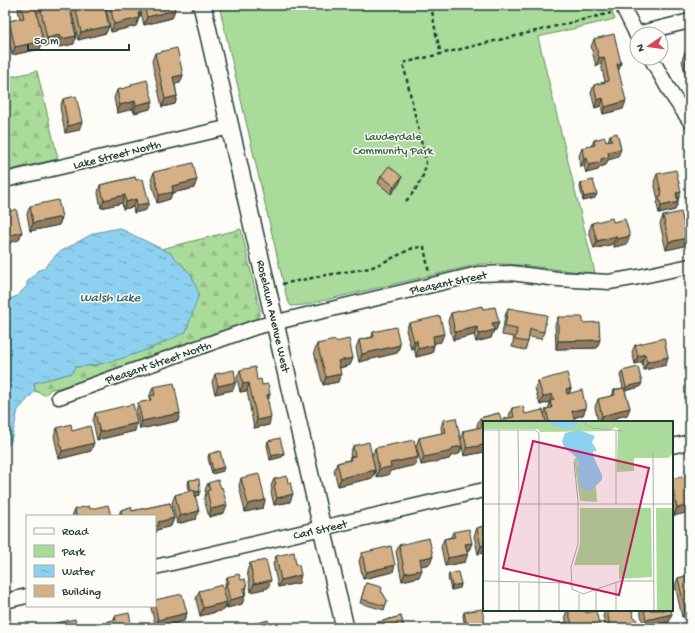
<svg xmlns="http://www.w3.org/2000/svg" width="695" height="633" viewBox="0 0 695 633" font-family="'Gochi Hand',sans-serif">
<style>
.forest{fill:url(#forest-firs);stroke:#658c67}
.park{fill:#abdb9a;stroke:#658c67}
.water{fill:url(#water-ripples);stroke:#6295a5}
.lines{fill:none;stroke-linecap:round;stroke-linejoin:round}
.minor-casing{stroke:#1f3d34;stroke-width:17}
.tertiary-casing{stroke:#1f3d34;stroke-width:20}
.path{stroke:#1f3d34;stroke-width:2.5;stroke-dasharray:4 3;stroke-linecap:butt}
.minor{stroke:#fdfcf7;stroke-width:14}
.tertiary{stroke:#fdfcf7;stroke-width:17}
.wall{fill:#b79673;stroke:#1f3d34}
.shaded-wall{fill:#957a5e;stroke:#1f3d34}
.building{fill:#d5af86;stroke:#1f3d34}
.labels{text-anchor:middle;stroke-width:3;stroke-linejoin:round;paint-order:stroke}
.park-label{font-size:12px;fill:#3b5d48;stroke:#fdfcf7}
.street-label{font-size:12px;fill:#1f3d34;stroke:#fdfcf7}
.water-label{font-size:13px;font-style:italic;fill:#3b6263;stroke:#fdfcf7}
.inset-road{fill:none;stroke:#a4b0a9;stroke-width:1}
.view{fill:#c2185b;fill-opacity:0.15;stroke:#c2185b;stroke-width:2}
.inset-edge{fill:none;stroke:#1f3d34;stroke-width:2}
</style>
<defs>
<pattern id="forest-firs" width="22" height="20" patternUnits="userSpaceOnUse"><rect width="22" height="20" fill="#abdb9a"/><path d="M5 1l3.5 6h-7zM16 11l3.5 6h-7z" fill="#93bd85"/></pattern>
<pattern id="water-ripples" width="26" height="14" patternUnits="userSpaceOnUse"><rect width="26" height="14" fill="#8ed0f0"/><path d="M2 4q2-2 4 0t4 0M15 11q2-2 4 0t4 0" fill="none" stroke="#73aac3"/></pattern>
</defs>
<rect width="100%" height="100%" fill="#fdfcf7"/>
<filter id="ink" filterUnits="userSpaceOnUse"><feTurbulence type="fractalNoise" baseFrequency=".025" numOctaves="2"/><feDisplacementMap in="SourceGraphic" scale="8" xChannelSelector="R" yChannelSelector="G"/><feConvolveMatrix kernelMatrix="1 2 1 2 8 2 1 2 1" color-interpolation-filters="sRGB"/></filter>
<g filter="url(#ink)">
<!-- forest -->
<g class="forest">
<path d="M37,71L58,159L5,171V78Z"/>
<path d="M241,229L260,311C260,317 256,319 251,322L129,366L59,388L51,389L45,395L35,391L34,383L72,373L74,367L97,365L153,348L170,253L161,249Z"/>
</g>
<!-- park -->
<path class="park" d="M219,5H609L615,19L538,37L595,273C556,271 520,262 480,264L304,305L291,306L287,299L282,277Z"/>
<!-- water -->
<path class="water" d="M119,228L170,253L191,274L199,294L186,332C151,349 114,365 75,367L72,373L34,383L35,391L18,410L11,441L5,449V301L17,296L27,286V282L35,275L37,271L44,268L58,253L94,233Z"/>
<g class="lines">
<!-- minor casing -->
<g class="minor-casing">
<g id="minor">
<path d="M622,5L637,35"/>
<path d="M636,34L690,21"/>
<path d="M651,58L672,95L690,121"/>
<path d="M5,180L230,127"/>
<path d="M59,397L256,327L478,274L511,273L558,279L609,282L638,277L690,266"/>
<path d="M672,446L690,442"/>
<path d="M155,567L484,490"/>
<path d="M5,601L27,596"/>
</g>
</g>
<!-- tertiary casing -->
<g class="tertiary-casing">
<path id="tertiary" d="M202,5L345,628"/>
</g>
<!-- path -->
<g class="path">
<path d="M431,5L436,34L441,54"/>
<path d="M406,201C416,190 425,177 426,162L403,63L611,13"/>
<path d="M282,284L327,275L370,268L384,262L413,248L424,247L429,273"/>
</g>
<!-- minor -->
<use href="#minor" class="minor"/>
<!-- tertiary -->
<use href="#tertiary" class="tertiary"/>
</g>
<!-- wall -->
<g class="wall">
<path d="M19,5H35L37,14L40,6L74,44L59,47L57,43L45,46L40,29V49L12,55L6,29L9,21L20,19L18,10Z"/>
<path d="M105,5H139L141,13L136,26L111,32Z"/>
<path d="M139,5H174L172,18L144,25Z"/>
<path d="M75,6L109,26L106,33L78,40L72,13Z"/>
<path d="M594,39L618,70L623,109L603,114L601,106L595,108L591,93L594,85L605,82L601,64L596,66L591,47Z"/>
<path d="M690,51V82L687,83L682,60L685,52Z"/>
<path d="M155,53L183,75L180,83L175,84L177,96L175,104L162,107L152,61Z"/>
<path d="M132,84L150,109L134,113L133,109L117,113L114,98L117,90L131,87Z"/>
<path d="M63,99L79,130L65,133L60,107Z"/>
<path d="M610,135L618,157L608,160L606,165L600,167L598,170L586,173L584,166L581,167L579,156L582,148L592,145L594,140L606,141H608Z"/>
<path d="M154,172L194,188L172,193L170,199L157,203L151,180Z"/>
<path d="M657,174L678,200V202L675,210L659,214L657,204L658,200L654,182Z"/>
<path d="M381,176L402,177L399,184L391,194L378,183Z"/>
<path d="M135,177L146,210L134,213L133,207L123,209L122,203L101,208L98,193L100,185Z"/>
<path d="M581,183L595,198L583,201L580,187Z"/>
<path d="M30,206L62,217L59,225L30,231L27,214Z"/>
<path d="M663,216L684,246L666,250L660,224Z"/>
<path d="M613,222L627,244L614,247L613,244L594,249L589,231L592,223Z"/>
<path d="M508,308L544,332L541,339L529,337L528,342L525,350L512,347L514,337L502,335L505,316Z"/>
<path d="M483,309L499,322L496,330H494L491,338L476,342L474,335L453,340L448,321L451,313Z"/>
<path d="M558,317L583,323L597,348L556,349L555,325Z"/>
<path d="M409,323L441,342L434,343V345L432,353L416,357L414,348L411,349L406,330Z"/>
<path d="M373,332L400,345L397,353L359,362L356,348L359,340L372,337Z"/>
<path d="M336,342L353,358L350,365L340,368L338,382L323,385L314,352L317,344Z"/>
<path d="M635,345L668,357L666,365L644,370L642,362L635,364L632,352Z"/>
<path d="M240,370L257,380L270,394L268,400L269,425L254,428L247,391L240,392L237,378Z"/>
<path d="M622,371L640,387L625,391L630,408L627,415L615,418V420L607,422H598L595,407L598,399L612,396L614,390L623,388L620,375Z"/>
<path d="M215,374L233,390L215,394L212,382Z"/>
<path d="M538,381L571,388L569,394L586,408L583,415L574,418L575,422H503L504,419L510,418L509,416L512,408L525,414L544,415L546,409H548L550,403V402L540,405L535,388Z"/>
<path d="M153,387L180,413L178,421L140,429L136,411L138,403L149,401L150,397V395Z"/>
<path d="M95,413L135,431L97,440L93,421Z"/>
<path d="M499,413L484,452L464,456L462,447L459,454L451,456L449,459L421,465L416,446L419,438L442,433L441,428L443,420L461,439L463,431L477,428V425L480,418Z"/>
<path d="M57,428L72,431L91,451L59,459L54,436Z"/>
<path d="M268,441L284,453L282,457L270,460L267,445Z"/>
<path d="M353,446L372,456L375,448L415,465L390,471L388,475L377,477L375,471L373,478L338,486L334,471L337,463L349,460L350,457H351L350,454Z"/>
<path d="M209,454L223,471L212,474L208,458Z"/>
<path d="M241,478L265,500L263,508L245,512L239,486Z"/>
<path d="M274,479L290,502L274,505L271,492L272,489L271,486Z"/>
<path d="M672,479L686,480L690,479L674,516L672,506Z"/>
<path d="M189,480L200,491L199,495L195,496L196,519L177,524L172,503L175,495L189,491L188,484Z"/>
<path d="M208,483L224,513L209,517L204,499L206,493L205,490Z"/>
<path d="M170,503L174,518L171,526L157,530L156,533H155V516H118L121,510L131,507L132,511Z"/>
<path d="M75,509H90L111,516H72Z"/>
<path d="M484,526V553L478,554L474,536L477,528Z"/>
<path d="M453,532L472,543L469,550L467,551L465,562L445,566L441,547L444,539L451,537Z"/>
<path d="M399,545L433,556L430,564L421,566L419,577L402,581L396,552Z"/>
<path d="M362,553L393,572L363,579L359,561Z"/>
<path d="M276,556L299,583L278,587L273,564Z"/>
<path d="M250,563L268,588L251,592L247,571Z"/>
<path d="M449,574L461,584L460,588L451,590L448,578Z"/>
<path d="M690,575V619H688V616L682,617L675,585L678,578Z"/>
<path d="M227,577L245,595L242,604L227,608L226,604L224,610L200,616L196,599L199,591L224,590L225,586V584Z"/>
<path d="M366,583L381,592L387,601L384,610L360,603Z"/>
<path d="M152,606H155L187,613L184,621L156,628L151,608Z"/>
<path d="M567,610H582L586,613L600,628H568L565,616Z"/>
<path d="M605,610H632L634,618L637,622L635,628H606L603,616Z"/>
<path d="M640,610H671L669,622L644,628Z"/>
<path d="M464,612L485,624L484,628H465L463,616Z"/>
<path d="M115,616L132,628H106L108,621L114,620Z"/>
<path d="M401,616L404,628H373L375,623Z"/>
</g>
<!-- shaded-wall -->
<g class="shaded-wall">
<path d="M175,10L172,18L144,25L147,17Z"/>
<path d="M138,13H141L136,26L111,32L114,24Z"/>
<path d="M109,26L106,33L78,40L81,32Z"/>
<path d="M60,35L57,43L45,46L47,38Z"/>
<path d="M76,36L74,44L59,47L61,39Z"/>
<path d="M43,41L40,49L12,55L15,47Z"/>
<path d="M8,43L6,51L5,52V44Z"/>
<path d="M604,57L601,64L596,66L599,58Z"/>
<path d="M621,63L619,70L617,64Z"/>
<path d="M183,75L180,83L170,85L173,77Z"/>
<path d="M690,75V82L687,83Z"/>
<path d="M177,96L175,104L162,107L165,99Z"/>
<path d="M603,98L601,106L595,108L597,100Z"/>
<path d="M135,101L133,109L117,113L120,105Z"/>
<path d="M153,101L150,109L134,113L136,105Z"/>
<path d="M626,101L623,109L603,114L605,107Z"/>
<path d="M82,122L79,130L65,133L68,126Z"/>
<path d="M621,149L618,157L608,160L606,165L600,167L598,170L586,173L589,165L601,159L608,152Z"/>
<path d="M587,158L584,166L581,167L584,159Z"/>
<path d="M402,177L399,184L391,194L394,186Z"/>
<path d="M197,180L194,188L172,193L170,199L157,203L159,195L172,186Z"/>
<path d="M681,192L678,200L676,193Z"/>
<path d="M597,194L595,198L583,201L584,197Z"/>
<path d="M125,195L122,203L101,208L104,200Z"/>
<path d="M136,199L133,207L123,209L126,202Z"/>
<path d="M678,202L675,210L659,214L661,206Z"/>
<path d="M149,203L146,210L134,213L137,205Z"/>
<path d="M62,217L59,225L30,231L33,223Z"/>
<path d="M22,232L19,240L5,244V237Z"/>
<path d="M616,236L613,244L594,249L597,241Z"/>
<path d="M630,236L627,244L614,247L617,239Z"/>
<path d="M687,238L684,246L666,250L669,242Z"/>
<path d="M499,322L496,330L489,331L492,323Z"/>
<path d="M477,327L474,335L453,340L455,332Z"/>
<path d="M494,330L491,338L476,342L479,334Z"/>
<path d="M444,334L441,342L430,344L433,336Z"/>
<path d="M417,340L414,348L411,349L414,341Z"/>
<path d="M600,340L597,348L556,349L558,341Z"/>
<path d="M400,345L397,353L359,362L362,354Z"/>
<path d="M434,345L432,353L416,357L418,349Z"/>
<path d="M645,354L642,362L635,364L638,356Z"/>
<path d="M668,357L666,365L644,370L647,362Z"/>
<path d="M353,358L350,365L335,369L338,361Z"/>
<path d="M341,374L338,382L323,385L326,377Z"/>
<path d="M236,382L233,390L215,394L218,386Z"/>
<path d="M249,383L247,391L240,392L243,384Z"/>
<path d="M642,383L640,387L624,391L626,387Z"/>
<path d="M571,388L568,396L563,397L566,389Z"/>
<path d="M270,394L268,402L267,395Z"/>
<path d="M552,394L550,402L540,405L543,397Z"/>
<path d="M586,408L583,415L569,419L572,411Z"/>
<path d="M630,408L627,415L615,418V420L607,422H599L602,416L617,411Z"/>
<path d="M180,413L178,421L140,429L142,421Z"/>
<path d="M271,417L269,425L254,428L257,420Z"/>
<path d="M137,423L135,431L97,440L100,432Z"/>
<path d="M94,443L91,451L59,459L62,451Z"/>
<path d="M484,445V452L464,456L467,448Z"/>
<path d="M462,446L459,454L451,456L449,459L421,465L424,457L452,448Z"/>
<path d="M284,453L282,457L270,460L272,456Z"/>
<path d="M418,457L415,465L390,471L388,475L377,477L379,469L390,463Z"/>
<path d="M224,467L223,471L212,474L213,470Z"/>
<path d="M375,470L373,478L338,486L341,478Z"/>
<path d="M200,491L199,495L190,497L191,493Z"/>
<path d="M293,494L290,502L274,505L277,498Z"/>
<path d="M265,500L263,508L245,512L248,504Z"/>
<path d="M227,505L224,513L209,517L211,509Z"/>
<path d="M690,505V512L674,516L677,508Z"/>
<path d="M199,511L196,519L177,524L180,516Z"/>
<path d="M174,518L171,526L157,530L156,533H155V526L158,522Z"/>
<path d="M472,543L469,550L463,552L465,544Z"/>
<path d="M484,545V553L478,554L481,546Z"/>
<path d="M468,554L465,562L445,566L448,558Z"/>
<path d="M433,556L430,564L417,567L420,559Z"/>
<path d="M395,565L393,572L363,579L366,572Z"/>
<path d="M422,570L419,577L402,581L405,573Z"/>
<path d="M301,575L299,583L278,587L281,580Z"/>
<path d="M271,580L268,588L251,592L254,584Z"/>
<path d="M461,584L460,588L451,590L452,586Z"/>
<path d="M247,587L245,595L243,589Z"/>
<path d="M245,596L242,604L227,608L230,600Z"/>
<path d="M227,602L224,610L200,616L203,608Z"/>
<path d="M690,608L688,616L682,617L685,609Z"/>
<path d="M187,613L184,621L156,628L158,620Z"/>
<path d="M672,614L669,622L644,628L646,620Z"/>
<path d="M637,622L635,628H611Z"/>
<path d="M397,624L396,628H382Z"/>
<path d="M485,624L484,628H467V627Z"/>
</g>
<!-- building -->
<g class="building">
<path d="M21,5H35L43,41L15,47L9,21L24,18Z"/>
<path d="M45,5H69L76,36L61,39L60,35L47,38L40,6Z"/>
<path d="M77,5H104L109,26L81,32L75,6Z"/>
<path d="M110,5H139L141,13H138L139,18L114,24Z"/>
<path d="M144,5H174L175,10L147,17Z"/>
<path d="M5,27L8,43L5,44L6,49H5Z"/>
<path d="M614,34L621,63L617,64L626,101L605,107L603,98L597,100L594,85L609,81L604,57L599,58L594,39Z"/>
<path d="M177,48L183,75L173,77L177,96L165,99L155,53Z"/>
<path d="M690,51V75L685,52Z"/>
<path d="M147,80L153,101L136,105L135,101L120,105L117,90L132,86V84Z"/>
<path d="M76,96L82,122L68,126L63,99Z"/>
<path d="M617,133L621,149L608,152L609,157L601,159V162L589,165L587,158L584,159L582,148L595,145L594,140L605,137L606,141L612,140L610,135Z"/>
<path d="M193,163L197,180L172,186L173,192L159,195L154,172Z"/>
<path d="M389,166L402,177L394,186L381,176Z"/>
<path d="M676,170L681,192L676,193L678,202L661,206L659,196H662L657,174Z"/>
<path d="M135,177L136,180L143,179L149,203L137,205L136,199L126,202L125,195L104,200L100,185Z"/>
<path d="M593,180L597,194L584,197L581,183Z"/>
<path d="M58,200L62,217L33,223L30,206Z"/>
<path d="M16,209L22,232L5,237V213Z"/>
<path d="M681,212L687,238L669,242L663,216Z"/>
<path d="M612,218L613,222L625,219L630,236L617,239L616,236L597,241L592,223Z"/>
<path d="M482,306L483,309L495,307L499,322L492,323L494,330L479,334L477,327L455,332L451,313Z"/>
<path d="M508,308L547,315L544,332L530,329L528,342L515,340L517,329L505,327Z"/>
<path d="M440,316L444,334L433,336L434,345L418,349L417,340L414,341L409,323Z"/>
<path d="M558,317H583V323L599,322L600,340L558,341Z"/>
<path d="M396,327L400,345L362,354L359,340L374,337L373,332Z"/>
<path d="M664,338L668,357L647,362L645,354L638,356L635,345Z"/>
<path d="M349,339L353,358L338,361L341,374L326,377L317,344L335,340L336,342Z"/>
<path d="M255,367L257,380L261,379L262,385L268,384L270,394L267,395L271,417L257,420L249,383L243,384L240,370Z"/>
<path d="M638,367L642,383L626,387L622,371Z"/>
<path d="M234,370L236,382L218,386L215,374Z"/>
<path d="M567,373L571,388L566,389L567,394L582,390L586,408L572,411L575,422H549L546,409L552,408L550,401L554,400L552,394L543,397L538,381Z"/>
<path d="M174,383L180,413L142,421L138,403L151,400L150,396L155,395L153,387Z"/>
<path d="M624,388L630,408L617,411V412L602,416L598,399L615,395L614,390Z"/>
<path d="M133,404L137,423L100,432L95,413Z"/>
<path d="M523,406L525,414L543,410L546,422H505L504,419L514,417L512,408Z"/>
<path d="M499,413L502,422H484V445L467,448L463,431L482,427L480,418Z"/>
<path d="M456,418L462,446L452,448V451L424,457L419,438L446,432L443,420Z"/>
<path d="M71,424L72,431L90,426L94,443L62,451L57,428Z"/>
<path d="M280,438L284,453L272,456L268,441Z"/>
<path d="M414,440L418,457L390,463L391,467L379,469L375,448Z"/>
<path d="M369,442L375,470L341,478L337,463L351,460L350,457L355,456L353,446Z"/>
<path d="M220,451L224,467L213,470L209,454Z"/>
<path d="M259,474L265,500L248,504L241,478Z"/>
<path d="M287,476L288,483L290,482L293,494L277,498L274,485L276,484L274,479Z"/>
<path d="M685,476L686,480L690,479V505L677,508L672,485V479Z"/>
<path d="M199,479L200,491L194,492V490L191,491L189,480Z"/>
<path d="M218,480L221,488L222,487L227,505L211,509L207,491L210,490L208,483Z"/>
<path d="M194,490L199,511L180,516L175,495Z"/>
<path d="M170,503L174,518L158,522L159,525L155,526V516H122L121,510L131,507L132,511Z"/>
<path d="M108,505L111,516H76L75,509L89,506L90,509Z"/>
<path d="M484,526V545L481,546L477,528Z"/>
<path d="M469,529L472,543L465,544L468,554L448,558L444,539L455,537L453,532Z"/>
<path d="M429,538L433,556L420,559L422,570L405,573L399,545Z"/>
<path d="M391,546L395,565L366,572L362,553Z"/>
<path d="M294,552L296,565H299L301,575L281,580L276,556Z"/>
<path d="M266,560L271,580L254,584L250,563Z"/>
<path d="M458,572L461,584L452,586L449,574Z"/>
<path d="M239,574L241,580L245,579L247,587L243,589L245,596L230,600L226,584L229,583L227,577Z"/>
<path d="M690,575V608L685,609L678,578Z"/>
<path d="M366,583L382,587L381,592L383,593L387,601L385,606L361,599Z"/>
<path d="M222,585L227,602L203,608L199,591Z"/>
<path d="M182,594L187,613L158,620L155,605V600Z"/>
<path d="M482,609L485,624L467,627L464,612Z"/>
<path d="M568,610H582V611L586,610V613L596,611L600,628H573Z"/>
<path d="M607,610H632L634,618H636L637,622L610,628Z"/>
<path d="M644,610H671L672,614L646,620Z"/>
<path d="M129,613L132,628H110L108,621L116,620L115,616Z"/>
<path d="M401,616L404,628H398L397,624L382,628H376L375,623Z"/>
<path d="M75,619L77,628H53L52,624Z"/>
<path d="M268,620L270,628H255L254,624Z"/>
<path d="M566,622L567,628H539Z"/>
<path d="M525,626V628H518Z"/>
</g>
</g>
<g class="labels">
<!-- park labels -->
<g class="park-label">
<text x="393" y="140">Lauderdale<tspan x="393" dy="14">Community Park</tspan></text>
</g>
<!-- street labels -->
<g class="street-label">
<text transform="translate(117 154) rotate(-14)" y="4">Lake Street North</text>
<text transform="translate(448 282) rotate(-12)" y="4">Pleasant Street</text>
<text transform="translate(274 316) rotate(77)" y="4">Roselawn Avenue West</text>
<text transform="translate(158 362) rotate(-19)" y="4">Pleasant Street North</text>
<text transform="translate(320 529) rotate(-13)" y="4">Carl Street</text>
</g>
<!-- water labels -->
<g class="water-label">
<text x="110" y="301">Walsh Lake</text>
</g>
</g>
<!-- overview -->
<g transform="translate(483 421)">
<rect width="190" height="190" fill="#fdfcf7"/>
<path d="M0,0H190V33L185,37H134L135,8L132,6L127,10L57,11L55,8H0ZM173,87H190V190H174Z" fill="#abdb9a"/>
<path d="M94,37V44L113,66L114,81L97,80L91,38ZM134,37H151V50L134,51Z" fill="#abdb9a"/>
<path d="M97,87H168L169,156L136,158V144H91L97,123Z" fill="#abdb9a"/>
<path d="M65,0H97L92,6L83,8L69,4ZM96,9L112,15L109,21L114,30H110L111,37L119,54V59L107,70L97,67L94,37L81,26L79,20L82,12Z" fill="#8ed0f0"/>
<path class="inset-road" d="M102,0L103,4L109,7L140,10M0,9H52L56,12V190M16,9V190M35,9L36,83M133,10V83M170,32L171,190M91,41L95,80V123L88,146L89,168L100,173L137,160H171M0,83H190M0,160L88,162M36,162V190M113,169V190M76,190V161M96,190V173M133,190V162"/>
<path class="view" d="M50,20L166,47L136,174L20,147Z"/>
<rect width="190" height="190" class="inset-edge"/>
</g>
<!-- margin -->
<rect width="695" height="633" fill="none" stroke="#fdfcf7" stroke-width="20"/>
<rect x="10" y="10" width="675" height="613" fill="none" stroke="#1f3d34" stroke-width="1.5" filter="url(#ink)"/>
<!-- legend -->
<rect x="26" y="515" width="130" height="92" fill="#fdfcf7" stroke="#a4b0a9"/>
<rect x="34" y="528" width="20" height="6" fill="#fdfcf7" stroke="#a4b0a9"/>
<text x="62" y="535" font-size="12" fill="#1f3d34">Road</text>
<rect x="34" y="545" width="20" height="12" fill="#abdb9a" stroke="#a4b0a9"/>
<text x="62" y="555" font-size="12" fill="#1f3d34">Park</text>
<rect x="34" y="565" width="20" height="12" fill="url(#water-ripples)" stroke="#a4b0a9"/>
<text x="62" y="575" font-size="12" fill="#1f3d34">Water</text>
<rect x="34" y="585" width="20" height="12" fill="#d5af86" stroke="#a4b0a9"/>
<text x="62" y="595" font-size="12" fill="#1f3d34">Building</text>
<!-- north arrow -->
<g transform="translate(649 46) rotate(257)"><circle r="19" fill="#fdfcf7" stroke="#a4b0a9"/>
<path d="M0-3L7 15L0 10L-7 15Z" fill="#d1495b"/>
<text y="-6" font-size="11" font-weight="bold" text-anchor="middle" fill="#1f3d34">N</text>
</g>
<!-- scale -->
<path d="M28 44v6h101v-6" fill="none" stroke="#1f3d34" stroke-width="2"/>
<text x="34" y="44" font-size="12" fill="#1f3d34" stroke="#fdfcf7" stroke-width="3" paint-order="stroke">50 m</text>
</svg>
